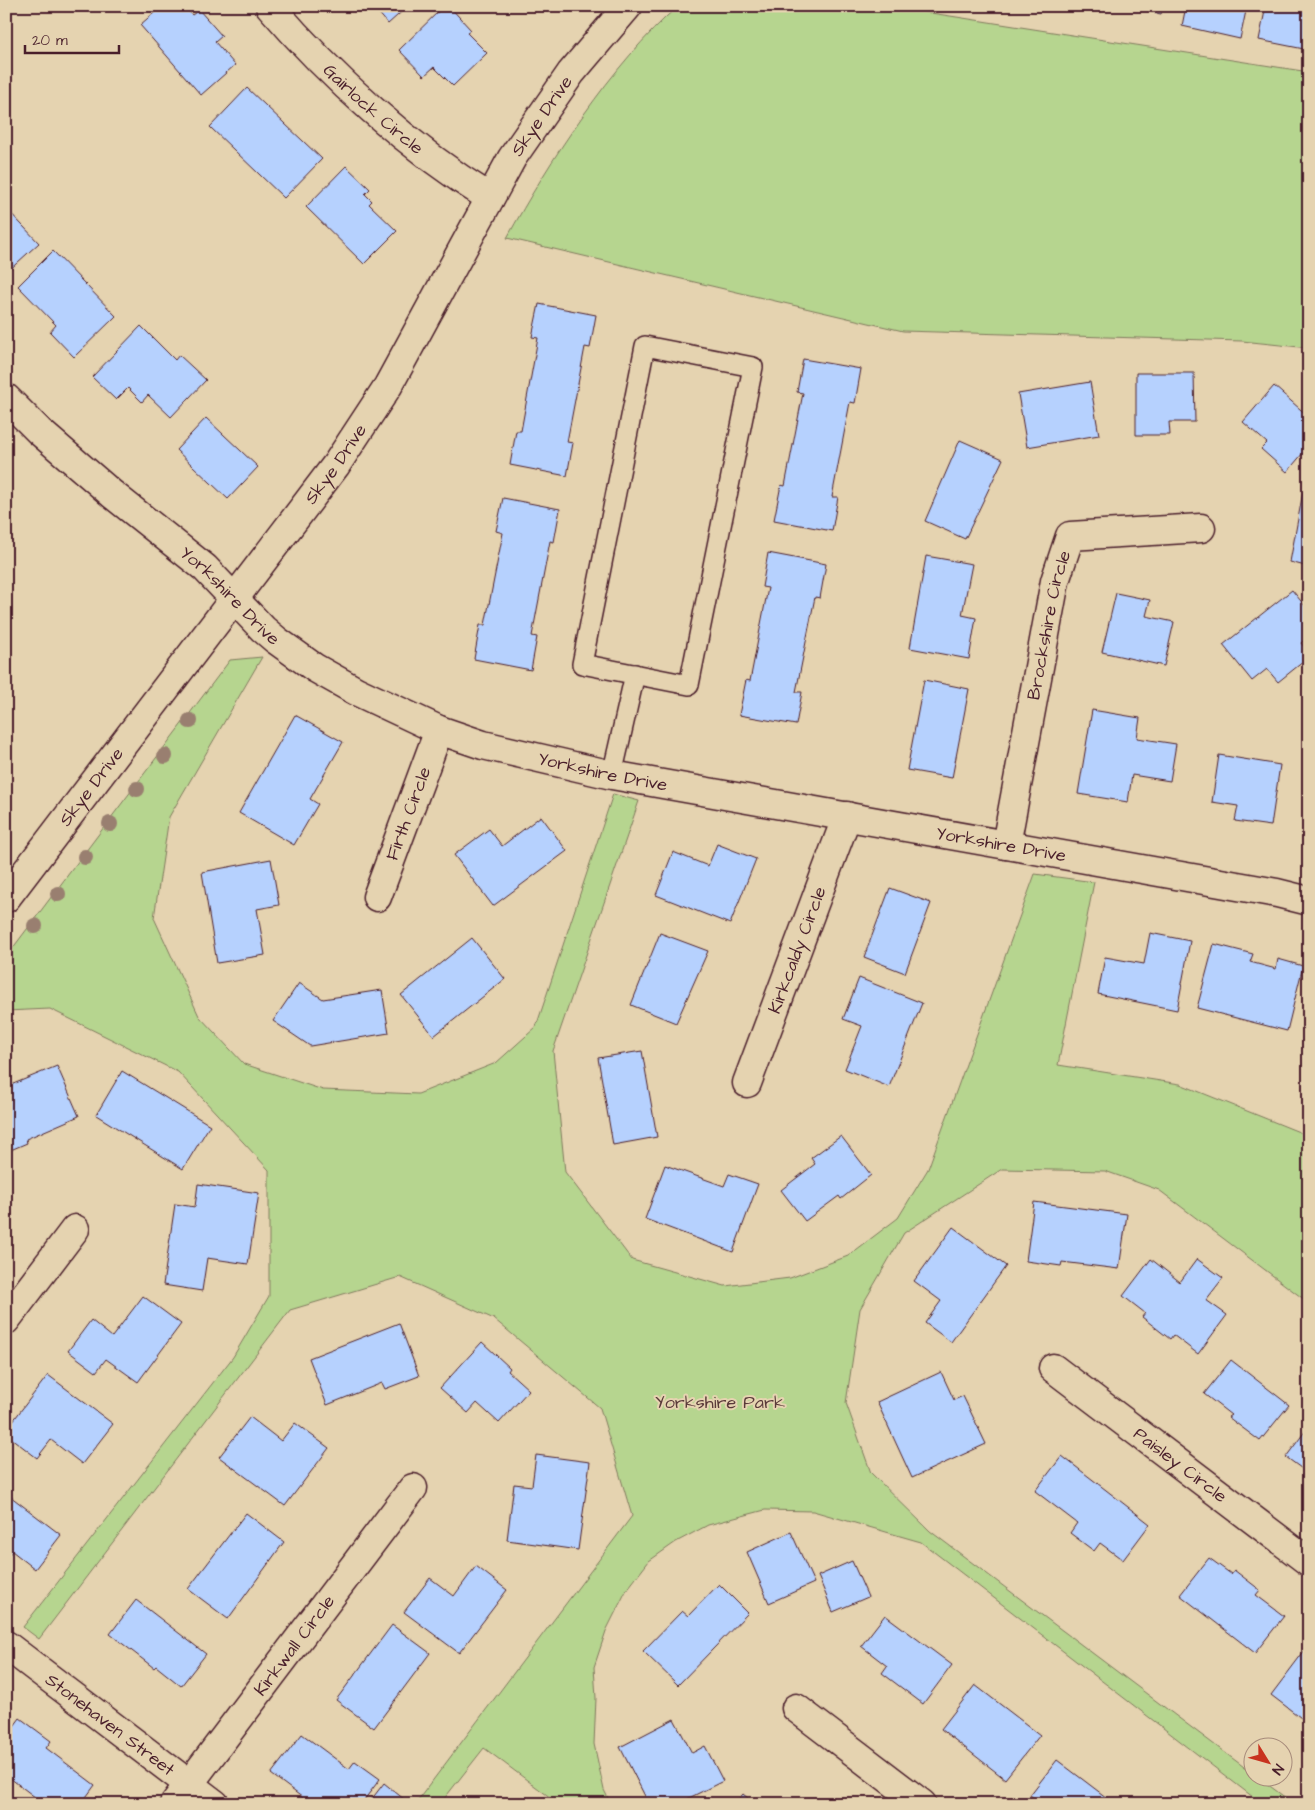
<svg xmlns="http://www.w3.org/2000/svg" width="1315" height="1810" viewBox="0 0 1315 1810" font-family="'Architects Daughter',sans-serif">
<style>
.green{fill:#b6d58f;stroke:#807a5d}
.building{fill:#b6d1fe;stroke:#4a1f2b}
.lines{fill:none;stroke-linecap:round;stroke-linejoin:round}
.service-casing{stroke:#4a1f2b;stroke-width:22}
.minor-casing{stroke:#4a1f2b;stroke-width:31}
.tertiary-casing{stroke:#4a1f2b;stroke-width:31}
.service{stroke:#e5d3b0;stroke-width:19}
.minor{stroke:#e5d3b0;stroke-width:28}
.tertiary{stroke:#e5d3b0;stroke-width:28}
.tree{fill:#997f6f}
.labels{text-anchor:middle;stroke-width:4;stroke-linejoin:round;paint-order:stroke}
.street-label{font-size:18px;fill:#4a1f2b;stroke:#e5d3b0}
.park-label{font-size:18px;fill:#5a3a3a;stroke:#e5d3b0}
</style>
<rect width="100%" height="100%" fill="#e5d3b0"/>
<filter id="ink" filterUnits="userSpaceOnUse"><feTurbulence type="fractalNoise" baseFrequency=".02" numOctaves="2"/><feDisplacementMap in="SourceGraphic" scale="10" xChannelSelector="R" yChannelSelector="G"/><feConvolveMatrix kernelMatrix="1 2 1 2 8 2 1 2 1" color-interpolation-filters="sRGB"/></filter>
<g filter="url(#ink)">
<!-- green -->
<g class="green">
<path d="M678,6H886L1309,72V348L1242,341L903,331L507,238C549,161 612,64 678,6Z"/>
<path d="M262,657L169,817L154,918L199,1016L244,1064L323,1090L418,1094L496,1063L536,1027L613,794L639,801L553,1051L565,1172L632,1260L725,1286L790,1278L848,1256L898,1218L928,1169L1035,874L1094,882L1058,1065L1180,1084L1309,1136V1303L1159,1190L1105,1171L1002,1169L904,1233L860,1309L846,1403L871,1473L930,1531L1252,1773V1778H1259L1294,1804H1262L921,1542L813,1511L765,1510L708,1525L676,1542L649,1561L626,1591L606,1631L594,1667L596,1698L594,1744L604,1790L611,1804H559L484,1748L440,1804H415L632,1516L600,1408L494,1319L400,1277L290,1310L39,1639L23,1627L233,1357L269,1296V1170L178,1072L50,1009L6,1011V957L230,660Z"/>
</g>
<!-- building -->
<g class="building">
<path d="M162,6H184L192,15L199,10L222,36L215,42L235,65L201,95L140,25Z"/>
<path d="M373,6H408L388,24Z"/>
<path d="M444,6H449L471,30L467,33L487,53L453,86L434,67L424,76L399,50Z"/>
<path d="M1125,6H1163L1161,14Z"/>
<path d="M1186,6H1247L1240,39L1182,26Z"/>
<path d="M1266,6H1309V50L1259,40Z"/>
<path d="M247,88L322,159L284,198L210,127Z"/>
<path d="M346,166L370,189L365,194L372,201L369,204L397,231L364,264L306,207Z"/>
<path d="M6,208L39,243L6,273Z"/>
<path d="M53,251L116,316L74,357L50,332L56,325L18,286Z"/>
<path d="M539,304L596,315L590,348L585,347L567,442L573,443L567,476L510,465L516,431H521L538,338L532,337Z"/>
<path d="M141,326L175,360L179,355L206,380L171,417L148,395L142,402L128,388L116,400L92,377Z"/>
<path d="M803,359L861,369L855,403L850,402L832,497H838L832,531L774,520L781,485L785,486L803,393L797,392Z"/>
<path d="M1136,373H1194L1195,422H1169L1170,435H1136Z"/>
<path d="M1090,382L1099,435L1027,447L1018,394Z"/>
<path d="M1274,386L1309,417V446L1287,472L1261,449L1267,443L1243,422Z"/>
<path d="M206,418L258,467L228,499L176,450Z"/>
<path d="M960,440L1003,459L965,539L925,521Z"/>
<path d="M1303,492L1309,493V567L1290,562Z"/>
<path d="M503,498L560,509L554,542L550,541L532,636L537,637L531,670L474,659L480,625H485L503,533L496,531Z"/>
<path d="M768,553L826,564L820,598L815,597L796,692H802L796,725L739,715L746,680L750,681L768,588L762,587Z"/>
<path d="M926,556L972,564L962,615L976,618L969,659L910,648Z"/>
<path d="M1292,590L1309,611V636L1301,643L1309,653V657L1278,682L1267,669L1252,681L1223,645Z"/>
<path d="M1116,593L1150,600L1146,616L1174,622L1164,666L1102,652Z"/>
<path d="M924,680L969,689L952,778L907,770Z"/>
<path d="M1092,710L1140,718L1137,738L1176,744L1170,781L1132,775L1128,802L1078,794Z"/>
<path d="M295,715L343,742L310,799L318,804L294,845L239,813Z"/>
<path d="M1219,755L1280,765L1271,826L1235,821L1238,806L1212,802Z"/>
<path d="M541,816L567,851L493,906L454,855L489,829L502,846Z"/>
<path d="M717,844L756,859L730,924L656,895L673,852L708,866Z"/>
<path d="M271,859L279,905L257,909L265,955L217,963L202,872Z"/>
<path d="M890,888L931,903L905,973L864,957Z"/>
<path d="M660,933L708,951L676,1023L631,1005Z"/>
<path d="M1150,933L1190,941L1177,1010L1098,994L1105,957L1144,964Z"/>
<path d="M472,938L505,979L434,1036L401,995Z"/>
<path d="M1214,944L1253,954L1250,962L1276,969L1278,959L1303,966L1287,1031L1197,1008Z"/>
<path d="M859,978L922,1003L889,1087L845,1069L862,1026L843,1019Z"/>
<path d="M299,983L323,999L382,990L389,1033L310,1046L273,1021Z"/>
<path d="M642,1051L657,1137L613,1145L598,1058Z"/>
<path d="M57,1066L79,1116L26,1139L27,1143L6,1152V1087Z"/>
<path d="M122,1071L210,1125L183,1169L96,1115Z"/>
<path d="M841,1136L871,1175L841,1199L839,1196L805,1221L781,1190L815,1164L811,1158Z"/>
<path d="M665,1165L724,1186L729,1174L758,1184L733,1252L645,1219Z"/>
<path d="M198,1184L259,1193L248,1264L207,1258L202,1291L163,1285L175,1204L195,1207Z"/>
<path d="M1034,1202L1127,1214L1119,1269L1062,1262L1061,1266L1026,1261Z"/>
<path d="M953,1227L1006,1266L951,1342L925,1323L941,1301L914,1281Z"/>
<path d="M1151,1259L1180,1282L1197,1259L1223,1278L1206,1300L1227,1315L1198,1354L1173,1335L1170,1339L1142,1317L1145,1313L1123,1296Z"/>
<path d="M143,1296L181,1324L138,1382L106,1359L96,1372L68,1351L91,1320L112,1337Z"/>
<path d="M399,1323L419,1376L385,1389L382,1383L327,1405L309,1358Z"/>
<path d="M482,1342L510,1368L508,1371L529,1390L499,1423L477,1403L468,1413L440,1388Z"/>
<path d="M1231,1360L1289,1405L1260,1441L1228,1417L1231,1415L1204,1394Z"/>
<path d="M941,1372L954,1400L963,1396L986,1444L912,1478L877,1402Z"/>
<path d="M48,1375L113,1424L82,1464L51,1440L37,1458L6,1434V1430Z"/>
<path d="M250,1417L281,1441L295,1423L329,1448L285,1506L219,1457Z"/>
<path d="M1309,1426V1474L1286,1457Z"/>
<path d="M536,1455L590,1462L578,1550L507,1540L514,1484L532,1486Z"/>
<path d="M1062,1456L1150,1524L1123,1560L1100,1543L1094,1551L1070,1533L1077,1523L1035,1491Z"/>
<path d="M6,1493L61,1535L35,1569L12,1551L8,1556L6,1554Z"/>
<path d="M246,1513L284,1542L228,1619L188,1589Z"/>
<path d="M791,1532L814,1583L769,1603L747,1552Z"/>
<path d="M1209,1558L1231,1574L1234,1570L1260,1590L1256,1595L1284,1616L1255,1653L1180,1595Z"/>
<path d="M852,1561L868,1597L833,1612L818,1576Z"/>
<path d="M476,1566L507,1590L459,1653L404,1612L430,1578L454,1596Z"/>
<path d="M719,1584L748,1613L678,1685L643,1651L682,1611L688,1616Z"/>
<path d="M136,1600L206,1654L181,1686L156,1666L154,1668L110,1634Z"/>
<path d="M885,1615L952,1665L923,1704L882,1673L887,1666L861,1646Z"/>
<path d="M392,1625L430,1653L374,1728L336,1700Z"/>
<path d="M1305,1650L1309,1653V1724L1271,1695Z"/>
<path d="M975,1685L1040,1735L1005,1779L941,1729Z"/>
<path d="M20,1718L51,1741L46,1748L95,1785L81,1804H44L6,1775V1737Z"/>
<path d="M674,1719L692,1753L705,1746L723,1781L677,1804H649L620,1747Z"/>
<path d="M302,1734L349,1769L355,1761L380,1779L361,1804H311L271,1774Z"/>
<path d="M1057,1760L1115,1804H1041L1030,1795Z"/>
<path d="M384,1783L405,1800L402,1804H368Z"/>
<path d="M743,1794L755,1804H734Z"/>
</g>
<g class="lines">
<!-- service casing -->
<g class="service-casing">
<g id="service">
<path d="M645,346L753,367L689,685L582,664Z"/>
<path d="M612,775L635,674"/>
</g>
</g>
<!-- minor casing -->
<g class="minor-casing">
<g id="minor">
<path id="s1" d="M270,6C332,78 409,148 490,198"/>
<path id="s2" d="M6,398L39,431L112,494L205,568L263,629L276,640L315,668L356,691L439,730L483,745L612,775L1277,893L1309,901"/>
<path id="s3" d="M1006,845L1055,581L1070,536L1201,528"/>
<path id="s4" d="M377,897L439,730"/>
<path id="s5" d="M747,1083L847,816"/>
<path d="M6,1320L75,1229"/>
<path id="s6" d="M1053,1368L1309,1562"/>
<path id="s7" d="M6,1645L215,1804"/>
<path d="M796,1708L922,1804"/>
<path id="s8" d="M174,1804L413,1488"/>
</g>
</g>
<!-- tertiary casing -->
<g class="tertiary-casing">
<g id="tertiary">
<path id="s9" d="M6,898L336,465L388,386L512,158L571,73L628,6"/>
</g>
</g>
<!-- service -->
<use href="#service" class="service"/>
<!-- minor -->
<use href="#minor" class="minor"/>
<!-- tertiary -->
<use href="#tertiary" class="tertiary"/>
</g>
<!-- trees -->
<g class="tree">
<circle cx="190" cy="721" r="8"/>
<circle cx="165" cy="756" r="8"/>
<circle cx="137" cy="789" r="8"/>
<circle cx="110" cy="824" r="8"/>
<circle cx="85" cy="857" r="8"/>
<circle cx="58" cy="894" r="8"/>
<circle cx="35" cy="926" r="8"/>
</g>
</g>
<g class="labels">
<!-- street labels -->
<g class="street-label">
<text dy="6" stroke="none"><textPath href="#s1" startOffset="146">Gairlock Circle</textPath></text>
<text dy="6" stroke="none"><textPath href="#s9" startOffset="950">Skye Drive</textPath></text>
<text dy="6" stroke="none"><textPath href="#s9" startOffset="545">Skye Drive</textPath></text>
<text dy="6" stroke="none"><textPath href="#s2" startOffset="299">Yorkshire Drive</textPath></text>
<text dy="6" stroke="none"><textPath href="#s3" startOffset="224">Brockshire Circle</textPath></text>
<text dy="6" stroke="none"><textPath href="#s2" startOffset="719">Yorkshire Drive</textPath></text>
<text dy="6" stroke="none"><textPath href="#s9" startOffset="140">Skye Drive</textPath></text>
<text dy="6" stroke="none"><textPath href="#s4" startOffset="89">Firth Circle</textPath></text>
<text dy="6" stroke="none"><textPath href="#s2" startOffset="1124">Yorkshire Drive</textPath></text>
<text dy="6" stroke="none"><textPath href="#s5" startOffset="142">Kirkcaldy Circle</textPath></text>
<text dy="6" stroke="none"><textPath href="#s6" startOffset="160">Paisley Circle</textPath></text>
<text dy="6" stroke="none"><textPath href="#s8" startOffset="199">Kirkwall Circle</textPath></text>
<text dy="6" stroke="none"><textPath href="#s7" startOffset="131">Stonehaven Street</textPath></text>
</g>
<!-- park labels -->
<g class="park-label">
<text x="720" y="1408">Yorkshire Park</text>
</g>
</g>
<!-- margin -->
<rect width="1315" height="1810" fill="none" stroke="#e5d3b0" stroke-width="25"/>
<rect x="12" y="12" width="1290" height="1785" fill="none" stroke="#4a1f2b" stroke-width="2" filter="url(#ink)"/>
<!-- north arrow -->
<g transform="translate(1268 1762) rotate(127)"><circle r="24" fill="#e5d3b0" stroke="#a78b7b"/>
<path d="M0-4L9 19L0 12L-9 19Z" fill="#c8321e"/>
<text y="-8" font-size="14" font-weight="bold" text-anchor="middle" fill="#4a1f2b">N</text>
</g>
<!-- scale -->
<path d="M25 45v8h94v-8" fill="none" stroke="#4a1f2b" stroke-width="2.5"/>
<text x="32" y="45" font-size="15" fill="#4a1f2b" stroke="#e5d3b0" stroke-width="4" paint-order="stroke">20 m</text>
</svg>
